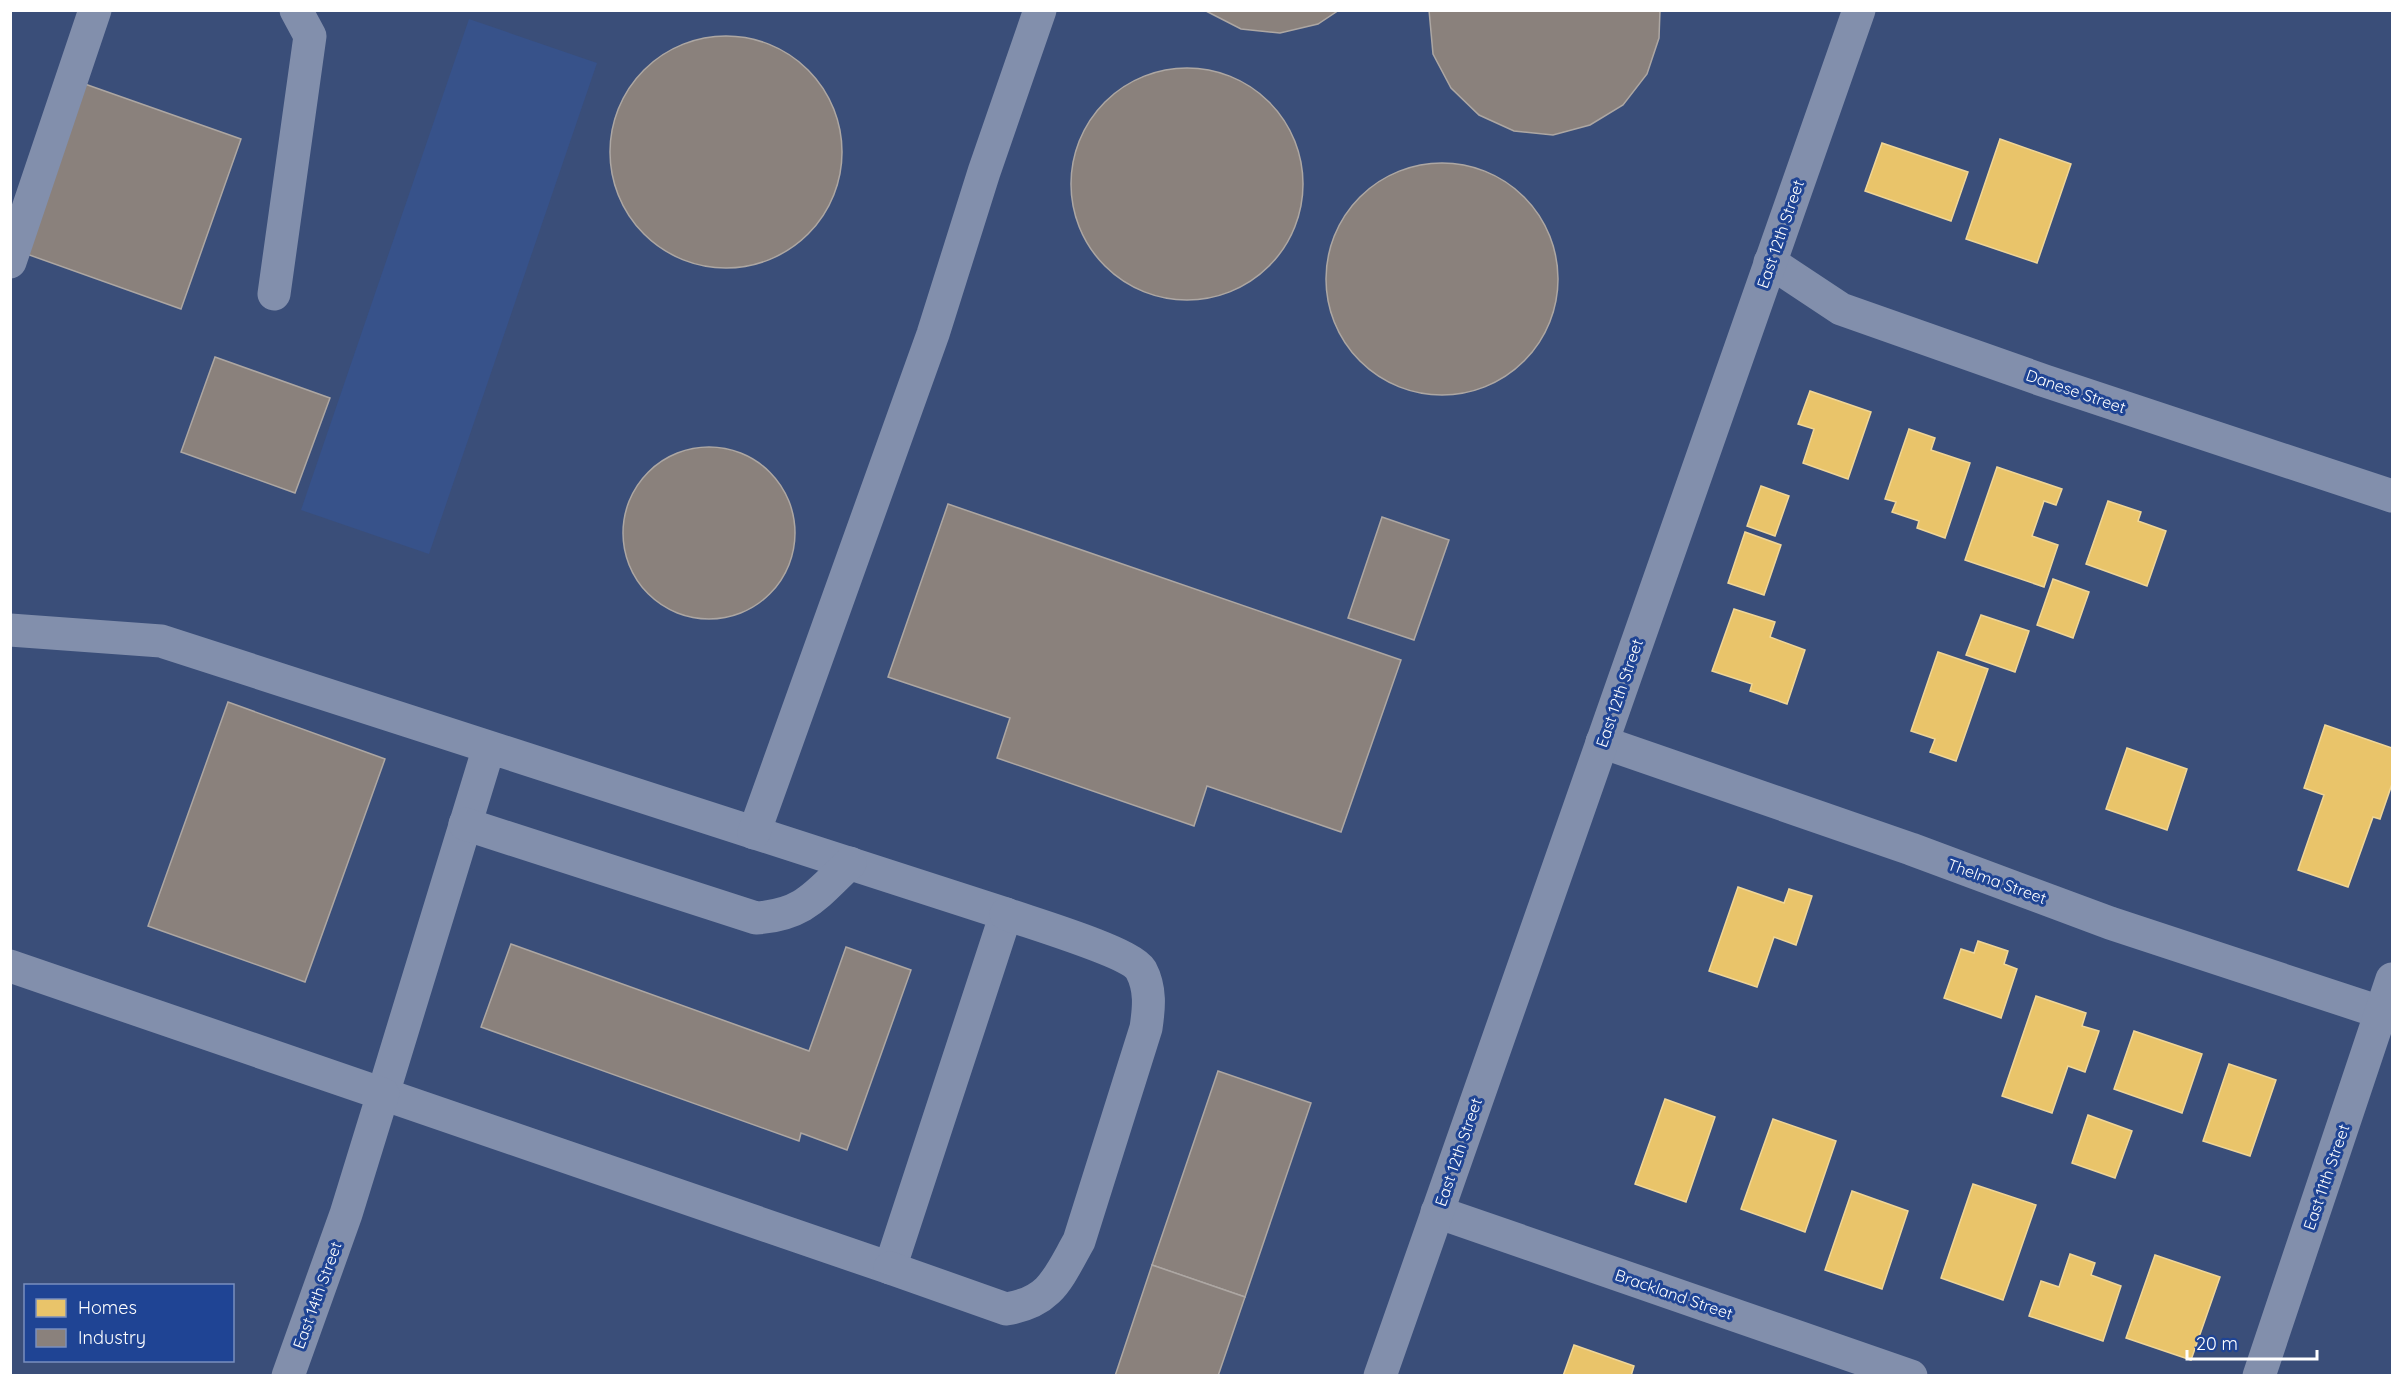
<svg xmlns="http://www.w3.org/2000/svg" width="2403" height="1386" viewBox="0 0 2403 1386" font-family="Quicksand,sans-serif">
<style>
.water{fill:#37528a}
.homes{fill:#e9c46a;stroke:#f0d697;stroke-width:1.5}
.industry{fill:#8a817c;stroke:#ada7a3;stroke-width:1.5}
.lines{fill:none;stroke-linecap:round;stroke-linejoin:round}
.minor{stroke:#828fac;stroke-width:33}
.labels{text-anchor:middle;stroke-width:6;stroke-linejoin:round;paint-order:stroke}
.street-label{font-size:16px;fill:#fff;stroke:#1f4494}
</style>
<rect width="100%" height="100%" fill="#3a4e79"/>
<!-- water -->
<path class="water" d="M469,19L597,63L429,554L301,510Z"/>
<!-- homes -->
<g class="homes">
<path d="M2000,139L2071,164L2037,263L1966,239Z"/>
<path d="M1882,143L1968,172L1951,221L1865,191Z"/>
<path d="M1810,391L1871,412L1848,479L1803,463L1814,429L1798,424Z"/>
<path d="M1909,429L1935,438L1931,450L1970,463L1945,538L1917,528L1919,521L1892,512L1896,502L1885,499Z"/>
<path d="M1997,467L2062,489L2056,505L2044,501L2032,536L2058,545L2044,587L1965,560Z"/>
<path d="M1761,486L1789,496L1775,536L1747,526Z"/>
<path d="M2108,501L2141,512L2138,521L2166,531L2147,586L2086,564Z"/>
<path d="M1745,532L1781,545L1764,595L1728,583Z"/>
<path d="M2053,579L2089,592L2073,638L2037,625Z"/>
<path d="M1734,609L1775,622L1770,637L1805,650L1787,704L1750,691L1752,684L1712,671Z"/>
<path d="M1981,615L2029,631L2015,672L1966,655Z"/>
<path d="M1938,652L1988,669L1956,761L1930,752L1935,739L1911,731Z"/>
<path d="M2325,725L2392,748V784L2380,819L2373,817L2348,887L2298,870L2324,795L2304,788Z"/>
<path d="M2127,748L2187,769L2167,830L2106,809Z"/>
<path d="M1738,887L1784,903L1789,889L1812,896L1796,945L1774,937L1757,987L1709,971Z"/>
<path d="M1978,941L2008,951L2004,964L2017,969L2001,1018L1944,998L1961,949L1974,953Z"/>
<path d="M2036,996L2086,1013L2082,1026L2099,1031L2085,1072L2068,1066L2052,1113L2002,1096Z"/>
<path d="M2134,1031L2202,1054L2182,1113L2114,1089Z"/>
<path d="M2229,1064L2276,1080L2250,1156L2203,1141Z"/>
<path d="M1665,1099L1715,1117L1686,1202L1635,1184Z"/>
<path d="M2088,1115L2132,1131L2115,1178L2072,1163Z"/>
<path d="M1773,1119L1836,1141L1805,1232L1741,1209Z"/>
<path d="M1973,1184L2036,1205L2003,1300L1941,1278Z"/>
<path d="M1852,1191L1908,1211L1882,1289L1825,1270Z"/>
<path d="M2070,1254L2095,1263L2091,1275L2121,1286L2103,1341L2029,1316L2041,1281L2059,1287Z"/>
<path d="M2155,1255L2220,1277L2191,1360L2126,1338Z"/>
<path d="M1574,1345L1634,1366L1631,1376H1563Z"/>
</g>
<!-- industry -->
<g class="industry">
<path d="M1204,10H1339L1318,24L1280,33L1241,29Z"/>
<path d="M1429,10H1660L1659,38L1647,74L1623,105L1590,125L1553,135L1514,131L1479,115L1451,88L1433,54Z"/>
<circle cx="726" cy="152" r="116"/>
<circle cx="1187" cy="184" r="116"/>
<path d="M82,83L241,139L181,309L21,252Z"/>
<circle cx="1442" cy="279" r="116"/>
<path d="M215,357L330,398L295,493L181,452Z"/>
<circle cx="709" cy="533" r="86"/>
<path d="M948,504L1401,660L1341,832L1207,786L1194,826L997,758L1010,718L888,677Z"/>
<path d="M1382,517L1449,540L1414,640L1348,618Z"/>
<path d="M228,702L385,759L305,982L148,926Z"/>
<path d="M511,944L809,1051L846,947L911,970L847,1150L801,1133L799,1141L481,1027Z"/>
<path d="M1218,1071L1311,1103L1245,1297L1152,1265Z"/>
<path d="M1152,1265L1245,1297L1218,1376H1115Z"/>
</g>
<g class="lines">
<!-- minor -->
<g class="minor">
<path d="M10,262L95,10"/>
<path d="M1770,262L1841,309L2045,381L2392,496"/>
<path d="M274,294L310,36L296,10"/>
<path d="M10,630L161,641L1006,914L890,1268L383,1094L489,747"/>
<path d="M1602,742L1911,849L2110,923L2392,1016"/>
<path d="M465,824L756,918C804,915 816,895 850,863"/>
<path d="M754,833L933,334L984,172L1040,10"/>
<path d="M10,966L383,1094L346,1214L288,1376"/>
<path d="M1437,1212L1911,1376"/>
<path d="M890,1268L1006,1309C1051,1302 1058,1278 1079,1241L1146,1028C1149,1008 1151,989 1141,970C1130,952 1031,923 1006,914"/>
<path d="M1380,1376L1859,10"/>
<path d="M2259,1376L2392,979"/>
</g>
</g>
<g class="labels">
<!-- street labels -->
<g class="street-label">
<text transform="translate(1780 234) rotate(-71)" y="6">East 12th Street</text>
<text transform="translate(2076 391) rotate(19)" y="6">Danese Street</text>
<text transform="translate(1619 693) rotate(-71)" y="6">East 12th Street</text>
<text transform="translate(1997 881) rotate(20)" y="6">Thelma Street</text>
<text transform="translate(1458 1152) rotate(-71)" y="6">East 12th Street</text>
<text transform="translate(2326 1177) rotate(-71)" y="6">East 11th Street</text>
<text transform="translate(1674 1294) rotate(19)" y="6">Brackland Street</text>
<text transform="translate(317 1295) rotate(-70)" y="6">East 14th Street</text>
</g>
</g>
<!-- border -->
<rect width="2403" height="1386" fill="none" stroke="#ffffff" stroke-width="24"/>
<!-- legend -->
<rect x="24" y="1284" width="210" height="78" fill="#1f4494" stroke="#798fbf" stroke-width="1.5"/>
<rect x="36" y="1299" width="30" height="18" fill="#e9c46a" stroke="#798fbf" stroke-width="1.5"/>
<text x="78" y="1314" font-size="18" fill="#ffffff">Homes</text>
<rect x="36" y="1329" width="30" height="18" fill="#8a817c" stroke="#798fbf" stroke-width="1.5"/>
<text x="78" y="1344" font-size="18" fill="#ffffff">Industry</text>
<!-- scale -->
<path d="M2187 1350v9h130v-9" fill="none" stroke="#ffffff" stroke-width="3"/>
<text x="2196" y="1350" font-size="18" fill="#ffffff" stroke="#1f4494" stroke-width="4.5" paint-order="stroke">20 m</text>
</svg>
